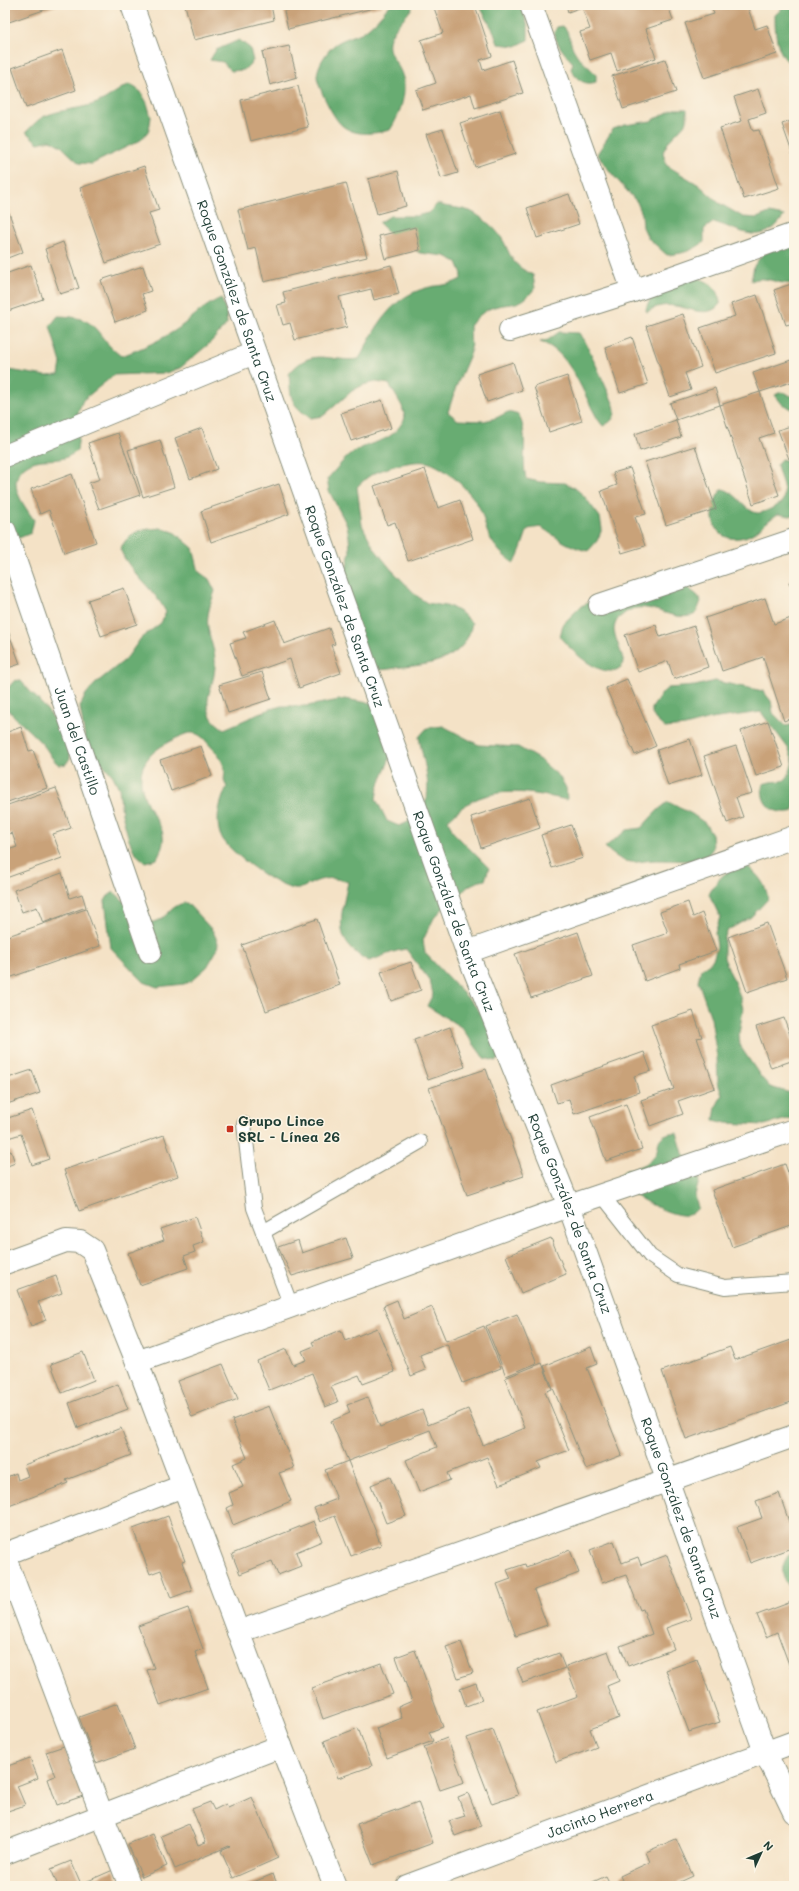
<svg xmlns="http://www.w3.org/2000/svg" width="799" height="1891" viewBox="0 0 799 1891" font-family="Mali,sans-serif">
<style>
.forest{fill:#68ac72;stroke:#447453}
.building{fill:#c9a279}
.lines{fill:none;stroke-linecap:round;stroke-linejoin:round}
.service-casing{stroke:#8a907d;stroke-width:16}
.minor-casing{stroke:#8a907d;stroke-width:24}
.tertiary-casing{stroke:#8a907d;stroke-width:24}
.service{stroke:#fff;stroke-width:14}
.minor{stroke:#fff;stroke-width:22}
.tertiary{stroke:#fff;stroke-width:22}
.poi-dot{fill:#c8321e;stroke:#fcf5e5;stroke-width:1.5}
.labels{text-anchor:middle;stroke-width:3;stroke-linejoin:round;paint-order:stroke}
.street-label{font-size:14px;fill:#1f3d34;stroke:#fcf5e5}
.poi-label{font-size:14px;font-weight:bold;fill:#1f3d34;stroke:#fcf5e5;text-anchor:start}
</style>
<rect width="100%" height="100%" fill="#fcf5e5"/>
<filter id="ink" filterUnits="userSpaceOnUse"><feTurbulence type="fractalNoise" baseFrequency=".025" numOctaves="2"/><feDisplacementMap in="SourceGraphic" scale="8" xChannelSelector="R" yChannelSelector="G"/><feConvolveMatrix kernelMatrix="1 2 1 2 8 2 1 2 1" color-interpolation-filters="sRGB"/></filter>
<filter id="wash" filterUnits="userSpaceOnUse"><feTurbulence type="fractalNoise" baseFrequency=".012" numOctaves="4" result="noise"/><feDisplacementMap in="SourceGraphic" scale="16" xChannelSelector="R" yChannelSelector="G"/><feGaussianBlur stdDeviation="0.9" result="paint"/><feColorMatrix in="noise" values="0 0 0 0 0 0 0 0 0 0 0 0 0 0 0 0 0 1.4 0 .05"/><feComposite in="paint" operator="in"/></filter>
<g filter="url(#wash)">
<rect width="100%" height="100%" fill="#f4e2c6"/>
<!-- forest -->
<g class="forest">
<path d="M390,5H412V8C406,17 394,27 390,38C385,52 396,60 401,72C409,90 400,115 390,130C369,135 347,137 335,117C330,110 316,83 317,75C318,64 329,47 339,42C346,38 354,36 361,33C373,26 381,15 390,5Z"/>
<path d="M479,5H521L528,27V40L516,46L498,44L494,32Z"/>
<path d="M794,5V66C776,57 775,32 775,15L785,6Z"/>
<path d="M563,26C571,33 569,43 575,52C580,61 590,67 596,75V82C584,86 576,79 571,69L573,63C565,54 557,45 554,33L557,27Z"/>
<path d="M239,40L250,48L253,61L244,70L231,71L223,62L210,60L216,50Z"/>
<path d="M130,84L141,92L147,103L151,117L149,130L141,140L92,164L79,163L61,146L50,140L38,143L26,132C32,126 38,119 45,116C62,109 81,109 97,103C109,98 118,89 130,84Z"/>
<path d="M674,109H687V122L669,141L663,152L666,165L699,185L719,203L743,217L757,218L769,213L784,216C763,247 743,231 714,222L704,229V242C692,251 682,254 667,255L648,238L643,227L642,214L637,202L612,174L597,154L613,129L625,125L651,121Z"/>
<path d="M437,204C448,208 460,207 470,211C481,216 495,228 501,237C506,244 508,253 513,260C518,267 525,271 533,275L535,288C518,311 509,300 489,309C481,313 475,319 470,326L471,352L456,387L448,412L458,420L484,421L496,418L508,412L519,415C529,437 521,455 526,479L540,482L565,483L575,488L584,496L600,517L602,529L597,541L588,551C569,547 557,538 541,527L528,529C523,541 521,552 514,563C502,556 492,544 487,531C484,523 483,513 478,505C469,490 447,469 430,463C416,458 384,468 371,475C366,478 361,483 357,487L362,525L374,548L390,568L417,596L427,603L451,607L463,614L472,623C466,659 433,665 401,667C394,668 383,671 377,669C363,664 352,652 345,641L347,628L345,576L350,551L349,537L347,525L329,491L327,479C335,471 344,458 354,452C377,438 390,445 405,418L402,406L389,384L376,382L363,385L352,391L323,416L310,418C289,403 291,398 289,374C312,345 329,363 359,359C376,328 389,298 426,288C440,284 446,287 461,279L462,274L457,262L445,256L420,253L409,247L388,232L379,223L390,216H416L428,213Z"/>
<path d="M794,236V283C779,286 765,274 751,281L754,266L761,256Z"/>
<path d="M695,277C708,281 721,288 720,304C702,326 676,292 647,312L646,310C649,289 678,283 695,277Z"/>
<path d="M221,298L226,311L227,324L210,343L180,368L166,373L114,375L83,400L78,412L80,425L77,451C63,461 58,459 42,460C34,461 29,463 23,468C6,484 24,505 34,520L31,533L19,538L9,532L5,526V367L9,370L46,376L59,375L61,363L50,326L58,316C102,317 92,334 121,356C141,349 161,340 179,328C193,317 205,305 221,298Z"/>
<path d="M559,332L579,333L587,345L614,405C617,416 613,421 603,426L599,421C584,397 570,350 540,342L548,340Z"/>
<path d="M781,392L794,397V410L782,404L775,395Z"/>
<path d="M781,459L794,462V515L790,516L778,514C766,521 758,533 745,537C711,546 705,510 722,489C737,491 747,514 759,513C766,512 776,506 782,503C788,490 779,478 777,465Z"/>
<path d="M161,528L174,532L193,548L199,572L209,579L215,591C211,603 206,615 208,627C211,647 218,653 214,675C212,687 205,698 209,711C211,720 217,724 224,729L270,709L282,706H307L345,699L381,705L396,738L388,763L378,787L376,799L387,821L399,826C443,809 425,773 419,737L427,728L443,726L479,745L518,747L540,760L560,777L566,788L567,800C534,793 498,785 467,804C460,808 454,815 448,820L453,832L489,868L485,880C469,883 463,889 456,903L453,898L434,918L423,940L425,953L498,1030L506,1054L496,1061L484,1058L461,1027L427,1006L433,994L430,981L406,949C392,951 382,957 369,961C331,942 341,917 348,882C333,877 324,877 310,884C306,885 302,889 298,889C282,892 225,850 220,834C215,819 220,801 227,787C221,778 227,775 224,767C221,756 212,748 205,740C198,732 190,731 181,736C142,753 130,773 151,811C155,818 163,828 163,836C164,844 161,851 157,859L145,862L135,853L129,840L122,814L119,788L113,776L86,744L80,707L86,694L96,683L126,659L141,638L161,623L166,612C154,588 130,574 120,549C132,529 139,530 161,528Z"/>
<path d="M687,587L698,596L701,601L696,614C670,626 646,592 620,617C616,620 614,626 614,631C616,641 622,653 624,663C609,687 571,651 560,637L563,624L581,606L588,603L603,599Z"/>
<path d="M15,680L21,681C40,703 69,728 70,758L66,764L60,765C52,761 50,753 44,746C32,732 16,721 5,705L7,689Z"/>
<path d="M715,681L763,691L771,701L773,713L786,726L794,724V811C774,816 759,805 763,784C784,777 786,790 793,760L788,748L761,712L711,719L685,726L665,728L656,720L652,714V708L663,692L668,688L695,686Z"/>
<path d="M668,802L692,814L705,823L712,834L713,848L705,859C689,862 673,860 656,860C645,860 636,864 625,861C617,858 611,853 605,847L627,830L641,828L658,810Z"/>
<path d="M747,866C759,876 766,884 768,899L751,917L728,930L724,939V958L740,996L743,1009L739,1034L740,1046L761,1077L770,1087L794,1094V1115L791,1118L764,1125L726,1123L714,1120L716,1107L722,1095L718,1083L717,1057L711,1018L698,981L701,969L711,962L714,957L717,947L715,933L720,917L709,894C719,877 727,868 747,866Z"/>
<path d="M114,892L147,922C166,925 169,903 187,903L213,931L218,943L217,950L207,967L191,981L184,984L157,987L144,982L111,948L105,901L108,896Z"/>
<path d="M670,1133H677L683,1153L697,1175L699,1181L695,1195L698,1208C695,1211 693,1214 688,1215C671,1218 629,1194 617,1182L624,1171C634,1168 645,1166 653,1158C662,1147 653,1138 670,1133Z"/>
<path d="M790,1553H794V1591C780,1578 779,1568 790,1553Z"/>
</g>
<g id="blocks">
<!-- building -->
<g class="building">
<path d="M5,5H58L9,22L5,11Z"/>
<path d="M185,5H271L274,20L194,40Z"/>
<path d="M306,5H382V6L288,29L284,11Z"/>
<path d="M433,5H475L492,56L480,60L483,70L512,60L523,93L475,108L471,94L423,110L416,90L436,83L421,40L443,33Z"/>
<path d="M566,5H668L673,20L646,29L656,58L617,71L611,53L590,60L580,32L590,29L582,7L568,12Z"/>
<path d="M711,5H747L755,29L767,25L777,54L704,78L685,23L714,14Z"/>
<path d="M289,46L297,77L270,85L262,52Z"/>
<path d="M62,50L76,90L26,108L12,68Z"/>
<path d="M665,59L676,92L623,109L612,76Z"/>
<path d="M298,86L308,127L251,141L241,100Z"/>
<path d="M758,89L766,113L749,119L753,131L759,130L779,188L744,199L720,128L742,121L734,97Z"/>
<path d="M500,110L515,154L475,167L460,123Z"/>
<path d="M794,120V158L782,124Z"/>
<path d="M443,129L458,173L441,178L426,134Z"/>
<path d="M144,166L159,210L149,213L160,244L106,263L80,188Z"/>
<path d="M398,171L406,206L377,214L368,179Z"/>
<path d="M346,183L367,257L264,282L256,248L248,250L238,210Z"/>
<path d="M569,194L579,224L537,238L527,208Z"/>
<path d="M9,213L23,252L5,259V214Z"/>
<path d="M415,227L420,250L385,259L379,236Z"/>
<path d="M63,242L79,288L60,294L45,249Z"/>
<path d="M31,265L43,299L5,312V274Z"/>
<path d="M391,265L399,294L374,300L371,289L339,297L347,327L295,340L290,323L283,325L277,305L286,303L283,292Z"/>
<path d="M143,266L151,291L142,294L148,310L115,322L101,280Z"/>
<path d="M794,283V323L786,325L774,290Z"/>
<path d="M757,295L776,353L715,373L700,328L735,316L731,304Z"/>
<path d="M683,314L701,367L685,373L691,390L670,397L646,326Z"/>
<path d="M632,337L648,384L620,393L605,347Z"/>
<path d="M794,359V381L760,392L753,373Z"/>
<path d="M513,362L522,390L487,402L477,374Z"/>
<path d="M567,376L582,421L549,432L534,387Z"/>
<path d="M715,388L720,405L760,392L774,433L759,438L779,495L753,504L720,405L676,420L670,403Z"/>
<path d="M382,400L391,428L351,441L341,413Z"/>
<path d="M676,420L681,437L640,451L635,434Z"/>
<path d="M794,425V457L789,459L778,430Z"/>
<path d="M202,428L217,469L190,479L175,438Z"/>
<path d="M118,433L140,495L99,509L89,483L100,479L88,443Z"/>
<path d="M160,440L174,487L143,497L128,450Z"/>
<path d="M695,446L716,509L666,525L645,462Z"/>
<path d="M630,468L646,514L635,517L645,546L622,553L601,491L617,485L613,473Z"/>
<path d="M425,469L438,508L460,500L473,539L408,561L395,522L387,525L374,486Z"/>
<path d="M72,474L96,542L64,553L49,510L40,514L31,489Z"/>
<path d="M279,484L289,514L211,542L201,511Z"/>
<path d="M794,580V596L789,582Z"/>
<path d="M124,588L137,624L101,636L88,600Z"/>
<path d="M765,598L774,624L794,617V682H792L794,688V717L784,721L763,657L722,671L705,618Z"/>
<path d="M275,620L284,644L329,628L335,644L331,645L341,673L299,688L290,659L242,676L230,643L246,638L243,632Z"/>
<path d="M656,625L660,637L694,626L708,667L674,679L668,661L638,672L625,635Z"/>
<path d="M7,628L20,664L5,669V629Z"/>
<path d="M262,672L271,699L228,713L219,685Z"/>
<path d="M627,679L656,746L635,755L606,688Z"/>
<path d="M768,721L784,767L756,776L741,731Z"/>
<path d="M21,727L29,751L33,750L47,788L5,803V733Z"/>
<path d="M690,739L702,775L668,786L657,750Z"/>
<path d="M201,746L212,776L171,791L160,760Z"/>
<path d="M736,746L752,793L736,797L743,817L727,823L704,756Z"/>
<path d="M56,788L71,828L53,834L62,858L6,878L5,860L8,859L5,851L17,847L12,833L5,835V806Z"/>
<path d="M530,798L540,828L481,848L471,817Z"/>
<path d="M571,825L583,858L552,868L541,835Z"/>
<path d="M62,873L70,898L82,894L86,907L43,923L37,907L22,912L14,890Z"/>
<path d="M688,902L693,917L702,913L716,951L679,964L680,968L645,981L633,945L668,933L660,912Z"/>
<path d="M86,909L100,946L9,978L5,968V937Z"/>
<path d="M317,919L340,985L266,1011L242,945Z"/>
<path d="M767,923L787,978L747,992L728,937Z"/>
<path d="M578,932L593,976L531,998L515,954Z"/>
<path d="M411,962L421,990L391,1001L381,972Z"/>
<path d="M693,1011L702,1037L697,1038L715,1088L678,1101L683,1114L650,1126L641,1100L674,1089L651,1025Z"/>
<path d="M784,1018L794,1046V1060L771,1068L756,1027Z"/>
<path d="M450,1027L465,1067L428,1080L414,1040Z"/>
<path d="M644,1052L651,1071L634,1076L639,1092L574,1114L569,1099L557,1103L551,1085Z"/>
<path d="M486,1069L524,1176L467,1195L429,1088Z"/>
<path d="M32,1070L40,1093L7,1104L5,1099V1079Z"/>
<path d="M626,1104L642,1149L606,1161L590,1117Z"/>
<path d="M32,1110L49,1159L32,1165L21,1134L8,1138L5,1129V1119Z"/>
<path d="M164,1135L178,1176L79,1211L64,1170Z"/>
<path d="M11,1151L15,1163L5,1167V1153Z"/>
<path d="M785,1164L792,1184L794,1183V1225L732,1247L712,1190Z"/>
<path d="M195,1217L204,1242L193,1246L195,1252L184,1256L188,1268L140,1285L128,1253L164,1240L160,1229Z"/>
<path d="M346,1238L353,1258L292,1276L278,1247L298,1240L302,1253Z"/>
<path d="M551,1238L566,1274L521,1293L506,1256Z"/>
<path d="M56,1276L62,1293L38,1302L46,1320L31,1326L17,1290Z"/>
<path d="M397,1300L404,1319L432,1307L446,1341L484,1326L501,1368L463,1383L447,1344L420,1355L426,1370L411,1376L383,1306Z"/>
<path d="M517,1314L537,1363L506,1376L486,1326Z"/>
<path d="M377,1328L395,1372L363,1384L359,1375L331,1386L338,1402L325,1407L312,1373L269,1390L257,1361L286,1349L293,1365L306,1360L302,1351L314,1346L312,1342L341,1330L345,1341Z"/>
<path d="M794,1339V1401L686,1439L662,1371L730,1347L735,1360Z"/>
<path d="M591,1347L597,1364L587,1368L622,1455L586,1469L544,1366Z"/>
<path d="M83,1352L94,1380L62,1393L51,1364Z"/>
<path d="M542,1363L552,1389L545,1392L569,1450L538,1462L541,1468L499,1485L487,1457L447,1473L450,1480L419,1492L406,1460L437,1447L430,1430L348,1461L331,1421L350,1413L347,1405L368,1397L380,1427L422,1410L428,1425L468,1409L483,1445L525,1428L505,1378Z"/>
<path d="M223,1364L238,1399L192,1417L178,1381Z"/>
<path d="M118,1384L128,1409L78,1428L69,1403Z"/>
<path d="M269,1406L294,1468L279,1473L291,1501L233,1525L227,1508L233,1505L229,1493L243,1487L233,1464L247,1458L232,1420Z"/>
<path d="M121,1428L131,1455L66,1480L68,1483L9,1506L5,1496V1478L16,1473L18,1480L28,1476L24,1465Z"/>
<path d="M348,1461L381,1545L351,1556L335,1516L320,1522L314,1508L337,1499L325,1470Z"/>
<path d="M390,1477L406,1516L386,1523L371,1485Z"/>
<path d="M779,1493L794,1536V1547L750,1563L737,1527L762,1518L756,1501Z"/>
<path d="M168,1516L185,1561L182,1562L192,1590L171,1598L161,1570L150,1574L133,1529Z"/>
<path d="M314,1521L322,1541L296,1552L301,1566L278,1575L272,1561L240,1574L232,1554Z"/>
<path d="M614,1541L622,1563L638,1557L641,1565L667,1555L691,1619L666,1628L674,1649L628,1666L620,1646L652,1634L643,1609L640,1610L626,1575L602,1583L590,1550Z"/>
<path d="M570,1550L579,1573L534,1590L547,1625L516,1636L497,1584L511,1579L507,1570L525,1564L526,1567Z"/>
<path d="M794,1601V1678L777,1632L766,1637L757,1615Z"/>
<path d="M188,1608L203,1649L195,1652L208,1688L160,1705L147,1670L154,1668L138,1626Z"/>
<path d="M461,1642L473,1673L458,1678L446,1647Z"/>
<path d="M415,1650L443,1727L429,1732L433,1741L387,1758L376,1728L402,1718L398,1707L412,1701L396,1657Z"/>
<path d="M608,1651L619,1681L607,1686L619,1718L590,1729L597,1747L556,1762L537,1712L578,1697L566,1666Z"/>
<path d="M559,1653L565,1668L523,1683L517,1668Z"/>
<path d="M697,1659L720,1722L689,1732L666,1670Z"/>
<path d="M381,1663L393,1694L323,1719L312,1688Z"/>
<path d="M476,1683L482,1700L466,1706L460,1689Z"/>
<path d="M118,1703L135,1749L96,1763L79,1717Z"/>
<path d="M358,1728L372,1766L338,1778L324,1741Z"/>
<path d="M493,1729L518,1795L492,1804L467,1738Z"/>
<path d="M447,1738L464,1782L440,1790L424,1747Z"/>
<path d="M64,1746L83,1796L57,1805L48,1779L55,1776L46,1752Z"/>
<path d="M30,1758L38,1778L17,1786L25,1805L5,1812V1767Z"/>
<path d="M468,1793L481,1826L455,1836L449,1821L465,1816L458,1797Z"/>
<path d="M252,1797L278,1858L233,1878L221,1851L230,1847L229,1846L175,1869L161,1836L189,1824L198,1845L206,1842L192,1809L210,1802L214,1810L226,1804L228,1808Z"/>
<path d="M418,1802L433,1843L373,1865L357,1824Z"/>
<path d="M153,1834L167,1866L142,1877L128,1844Z"/>
<path d="M676,1839L693,1876L671,1886H625L620,1876L650,1862L646,1852Z"/>
<path d="M71,1861L81,1884L113,1870L120,1886H58L51,1869Z"/>
<path d="M273,1874L278,1886H244Z"/>
<path d="M606,1876L611,1886H584Z"/>
</g>
</g>
</g>
<g filter="url(#ink)">
<use href="#blocks" fill-opacity="0" stroke="#8a907d" stroke-width="1"/>
<g class="lines">
<!-- service casing -->
<g class="service-casing">
<g id="service">
<path d="M244,1124L254,1208L291,1306"/>
<path d="M602,1195L650,1256L678,1275L725,1287L794,1282"/>
<path d="M263,1232L420,1142"/>
</g>
</g>
<!-- minor casing -->
<g class="minor-casing">
<g id="minor">
<path id="s1" d="M132,5L467,952L569,1206L765,1752L794,1812"/>
<path d="M531,5L633,291"/>
<path d="M510,330L633,291L794,234"/>
<path d="M5,456L254,353"/>
<path id="s2" d="M5,531L150,952"/>
<path d="M600,605L794,540"/>
<path d="M467,952L794,837"/>
<path d="M137,1362L281,1746L335,1886"/>
<path d="M5,1554L183,1486"/>
<path d="M5,1558L102,1815L130,1886"/>
<path d="M238,1632L794,1436"/>
<path d="M5,1853L281,1746"/>
<path id="s3" d="M407,1886L794,1742"/>
</g>
</g>
<!-- tertiary casing -->
<g class="tertiary-casing">
<path id="tertiary" d="M5,1263L66,1241L80,1242L92,1250L137,1362L569,1206L794,1130"/>
</g>
<!-- service -->
<use href="#service" class="service"/>
<!-- minor -->
<use href="#minor" class="minor"/>
<!-- tertiary -->
<use href="#tertiary" class="tertiary"/>
</g>
</g>
<!-- markers -->
<rect class="poi-dot" x="226" y="1125" width="8" height="8" rx="2"/>
<g class="labels">
<!-- street labels -->
<g class="street-label">
<text dy="5" stroke="none"><textPath href="#s1" startOffset="314">Roque González de Santa Cruz</textPath></text>
<text dy="5" stroke="none"><textPath href="#s1" startOffset="638">Roque González de Santa Cruz</textPath></text>
<text dy="5" stroke="none"><textPath href="#s2" startOffset="222">Juan del Castillo</textPath></text>
<text dy="5" stroke="none"><textPath href="#s1" startOffset="962">Roque González de Santa Cruz</textPath></text>
<text dy="5" stroke="none"><textPath href="#s1" startOffset="1286">Roque González de Santa Cruz</textPath></text>
<text dy="5" stroke="none"><textPath href="#s1" startOffset="1610">Roque González de Santa Cruz</textPath></text>
<text dy="5" stroke="none"><textPath href="#s3" startOffset="206">Jacinto Herrera</textPath></text>
</g>
<!-- poi labels -->
<g class="poi-label">
<text x="238" y="1126">Grupo Lince<tspan x="238" dy="16">SRL - Línea 26</tspan></text>
</g>
</g>
<!-- margin -->
<rect width="799" height="1891" fill="none" stroke="#fcf5e5" stroke-width="20"/>
<!-- north arrow -->
<g transform="translate(761 1853) rotate(46)" stroke="#fcf5e5" stroke-width="3" paint-order="stroke">
<path d="M0-3L7 15L0 10L-7 15Z" fill="#1f3d34"/>
<text y="-6" font-size="11" font-weight="bold" text-anchor="middle" fill="#1f3d34">N</text>
</g>
</svg>
